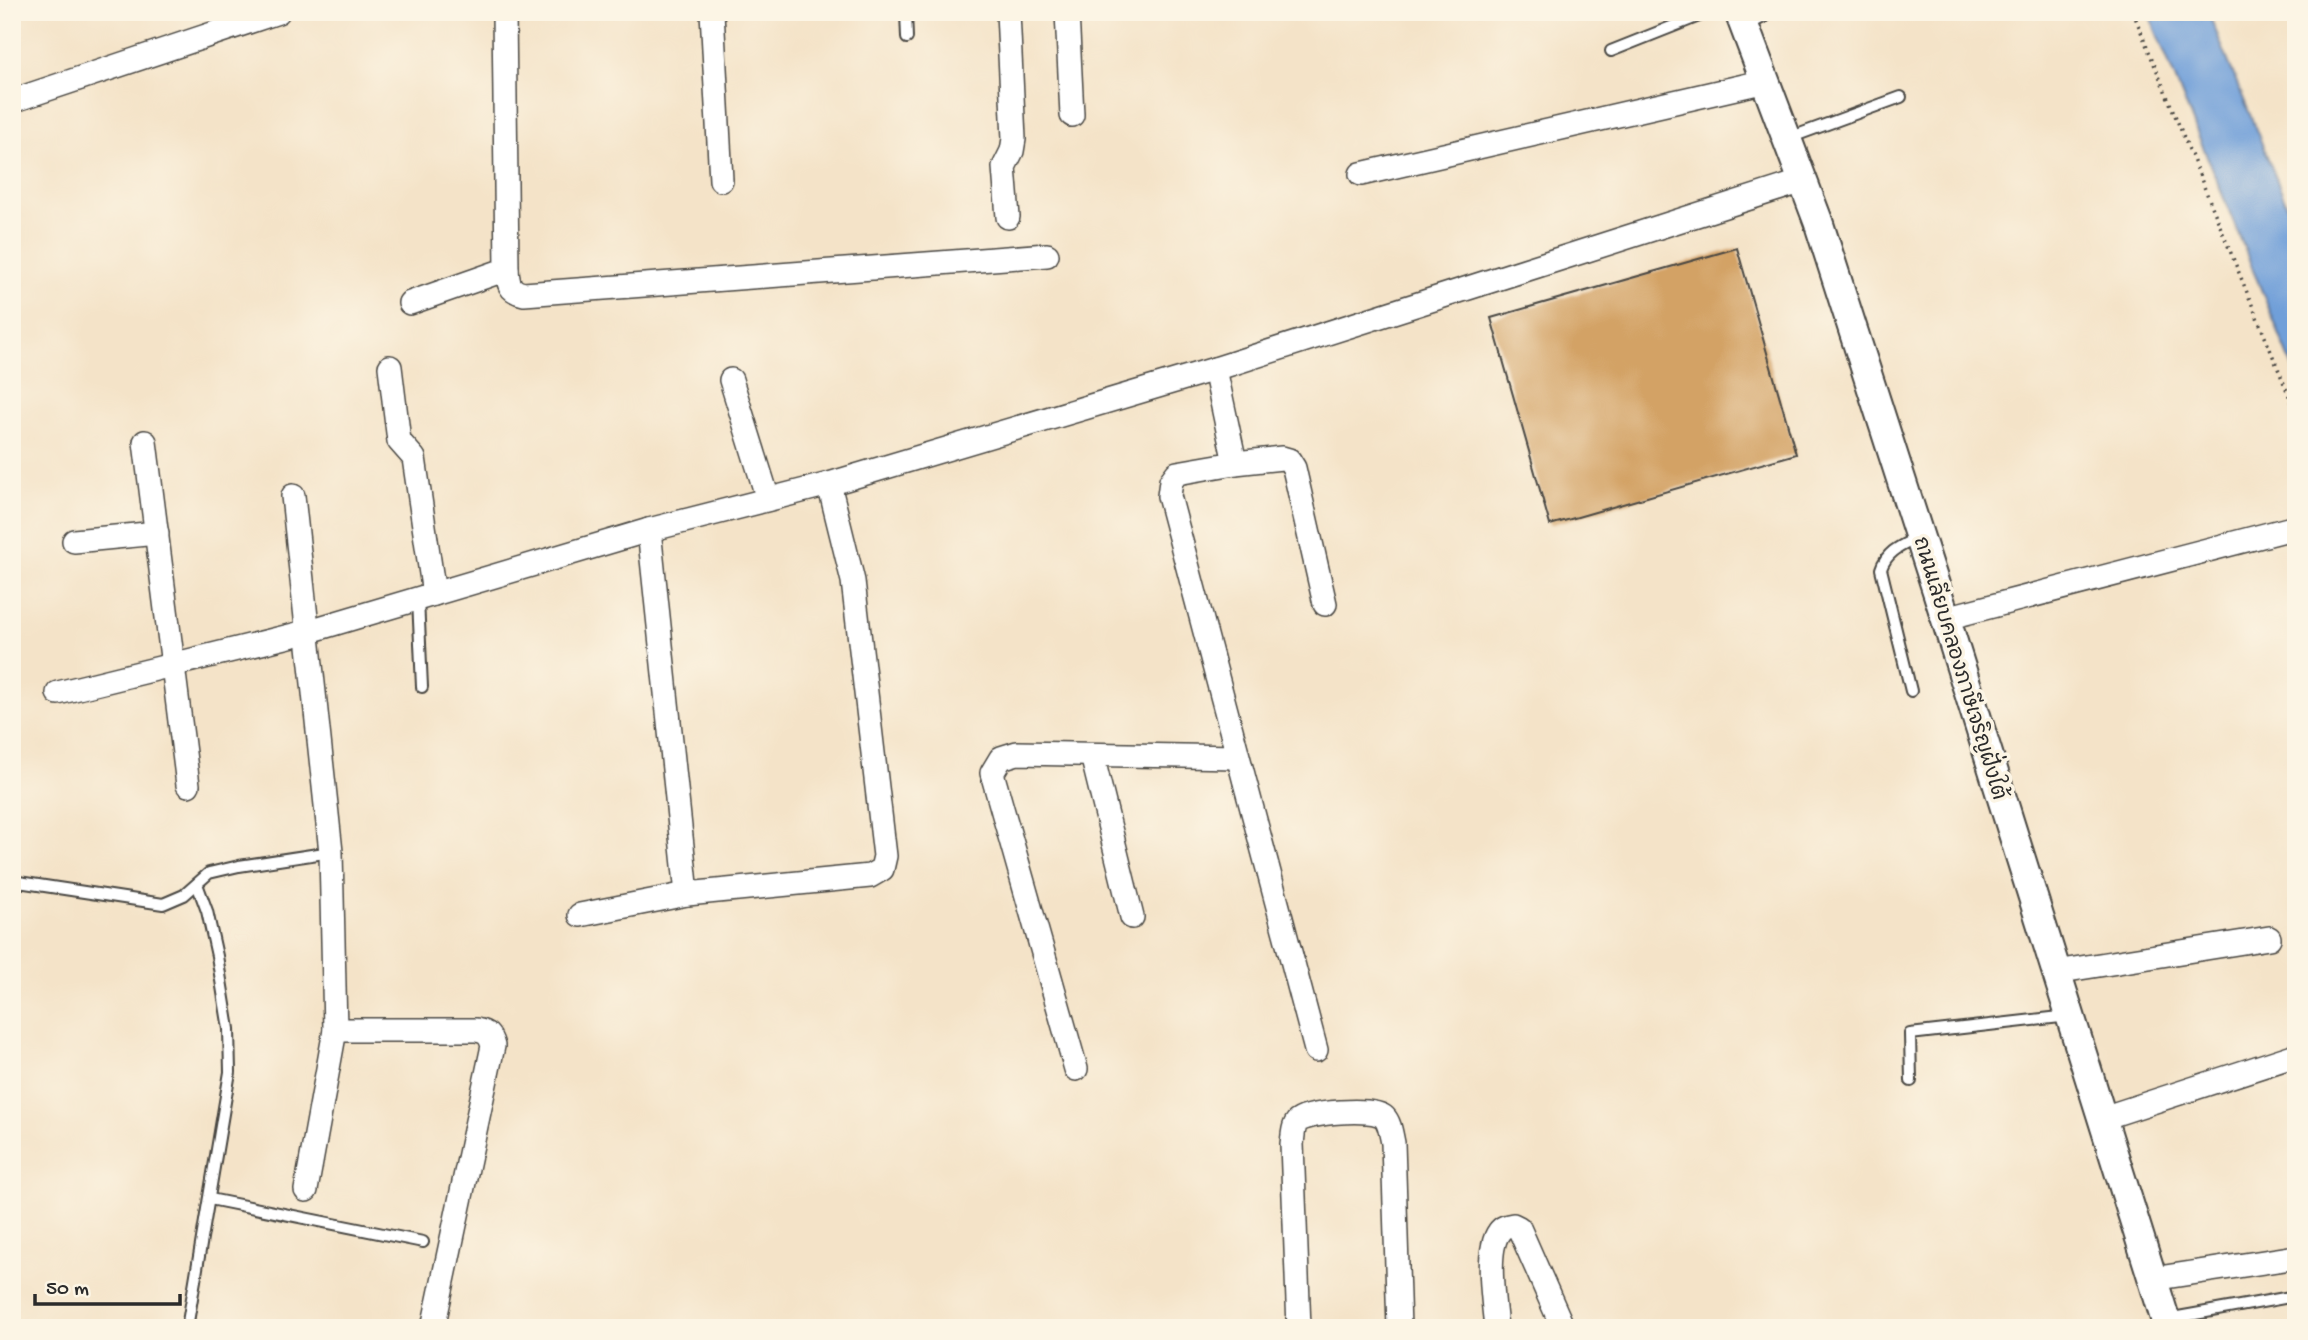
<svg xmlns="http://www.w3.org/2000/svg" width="2308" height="1340" viewBox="0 0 2308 1340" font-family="'Gochi Hand','Playpen Sans Thai',sans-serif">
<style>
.water{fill:#709fd9;stroke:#4e6582;stroke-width:2}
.building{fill:#d3a265}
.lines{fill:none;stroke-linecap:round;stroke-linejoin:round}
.service-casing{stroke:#494743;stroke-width:14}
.minor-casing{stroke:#494743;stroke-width:26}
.tertiary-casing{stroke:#494743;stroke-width:32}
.path{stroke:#494743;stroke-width:3.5;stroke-dasharray:2 5;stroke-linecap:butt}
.service{stroke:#fff;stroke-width:10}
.minor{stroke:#fff;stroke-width:23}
.tertiary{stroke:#fff;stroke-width:28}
.labels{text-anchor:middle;stroke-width:7;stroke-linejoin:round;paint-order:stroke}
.street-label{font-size:21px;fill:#2b2b2b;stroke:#fcf5e5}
</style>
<rect width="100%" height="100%" fill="#fcf5e5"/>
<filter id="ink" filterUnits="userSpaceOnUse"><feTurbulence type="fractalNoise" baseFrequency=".0143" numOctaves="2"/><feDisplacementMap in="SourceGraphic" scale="14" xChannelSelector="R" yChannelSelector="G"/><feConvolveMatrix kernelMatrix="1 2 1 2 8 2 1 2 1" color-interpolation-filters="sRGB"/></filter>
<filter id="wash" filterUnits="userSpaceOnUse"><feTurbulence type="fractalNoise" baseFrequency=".00686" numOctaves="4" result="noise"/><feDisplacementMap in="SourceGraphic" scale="28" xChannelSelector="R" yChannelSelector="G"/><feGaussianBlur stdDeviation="1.57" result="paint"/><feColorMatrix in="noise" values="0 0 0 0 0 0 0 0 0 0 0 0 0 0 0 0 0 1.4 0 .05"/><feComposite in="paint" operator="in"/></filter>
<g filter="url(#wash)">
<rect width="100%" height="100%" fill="#f4e3c8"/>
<!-- water -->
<path class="water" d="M2148,12H2208L2296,227V375Z"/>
<g id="blocks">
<!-- building -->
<path class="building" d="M1737,248L1796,454L1550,525L1491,318Z"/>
</g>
</g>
<g filter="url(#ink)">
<use href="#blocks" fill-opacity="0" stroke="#494743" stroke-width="2"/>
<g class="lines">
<!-- service casing -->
<g class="service-casing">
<g id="service">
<path d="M906,12L907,38"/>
<path d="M1744,27L1773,12"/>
<path d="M1611,51L1709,12"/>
<path d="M1789,138L1901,97"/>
<path d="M418,599L422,687"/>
<path d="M1911,691L1881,569C1887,551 1901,546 1917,538"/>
<path d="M12,881L163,904L184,895L209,873L239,866L331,852"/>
<path d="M1911,1081L1910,1034L2069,1016"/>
<path d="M210,1199L423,1242"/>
<path d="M2167,1319L2296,1296"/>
<path d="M187,1328L230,1072L229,1029L217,956L207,911L197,884"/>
</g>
</g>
<!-- minor casing -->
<g class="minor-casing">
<g id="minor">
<path d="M504,12L507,269C508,283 509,291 524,294L1047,255"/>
<path d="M712,12L721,180"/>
<path d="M1008,12L1014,139L1012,151L1004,167L1008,217"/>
<path d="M1067,12L1072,115"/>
<path d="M12,101L278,12"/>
<path d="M1361,174L1766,81"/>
<path d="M410,303L507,269"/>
<path d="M390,367L399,441L414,458L434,594"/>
<path d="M1215,369L1235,463L1177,473L1171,481L1169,496L1316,1050"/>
<path d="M731,380L768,499"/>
<path d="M145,442L188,785"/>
<path d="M1235,463L1282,458L1289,460L1294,468L1325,604"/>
<path d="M293,496L331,852L335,1030L306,1190"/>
<path d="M649,530L687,894"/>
<path d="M74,541L157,533"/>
<path d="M1946,618L2296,527"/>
<path d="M58,693L306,632L649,530L829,484L1215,369L1803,181"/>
<path d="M1092,755L1132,917"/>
<path d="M580,915L687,894L870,876L882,869L885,856L853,581L829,484"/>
<path d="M2055,972L2269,938"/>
<path d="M335,1030H476C487,1032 490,1035 493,1046L433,1328"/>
<path d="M1076,1069L992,773L1001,758L1017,753L1237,757"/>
<path d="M2103,1118L2296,1055"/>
<path d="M2152,1279L2296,1257"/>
<path d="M1299,1328L1292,1144C1293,1137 1293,1127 1297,1122C1306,1112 1375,1107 1384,1117C1390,1123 1391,1134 1393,1143L1399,1328"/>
<path d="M1496,1328C1494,1304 1485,1251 1499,1232C1502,1227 1507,1226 1513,1225L1519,1228L1563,1328"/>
</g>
</g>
<!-- tertiary casing -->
<g class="tertiary-casing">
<path id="tertiary" d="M1739,12L1818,221L1937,591L2168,1328"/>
</g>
<!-- path -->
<path class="path" d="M2133,12L2296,413"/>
<!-- service -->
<use href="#service" class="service"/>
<!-- minor -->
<use href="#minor" class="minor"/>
<!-- tertiary -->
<use href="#tertiary" class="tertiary"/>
</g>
</g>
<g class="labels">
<!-- street labels -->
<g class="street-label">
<text transform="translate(1961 668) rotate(73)" y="7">ถนนเลียบคลองภาษีเจริญฝั่งใต้</text>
</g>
</g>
<!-- margin -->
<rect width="2308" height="1340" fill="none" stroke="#fcf5e5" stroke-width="42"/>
<!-- scale -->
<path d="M35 1294v10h145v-10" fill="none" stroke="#2b2b2b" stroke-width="3.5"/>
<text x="46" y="1294" font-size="21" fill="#2b2b2b" stroke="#fcf5e5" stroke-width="5" paint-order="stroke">50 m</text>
</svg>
